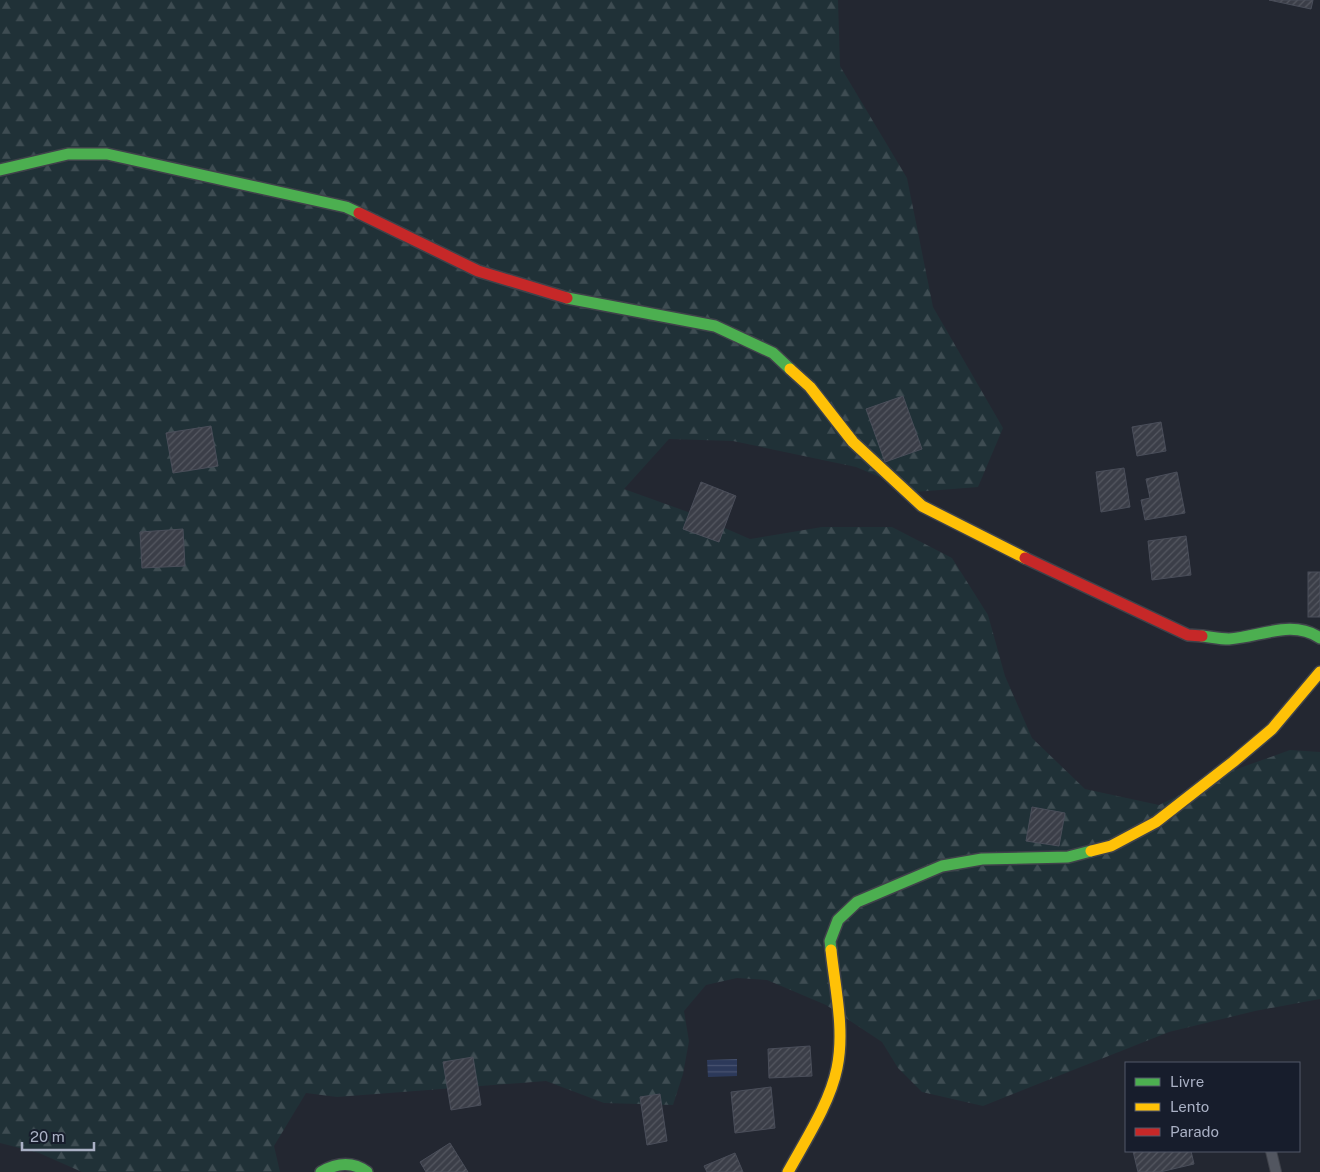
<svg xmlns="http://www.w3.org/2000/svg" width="1320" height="1172" viewBox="0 0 1320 1172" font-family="'Public Sans',sans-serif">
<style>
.forest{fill:url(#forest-firs)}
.water{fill:url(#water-rules)}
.building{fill:url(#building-hatch);stroke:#4a4e5a}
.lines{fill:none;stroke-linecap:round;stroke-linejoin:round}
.lane-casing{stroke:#3f424a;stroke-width:12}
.fast-casing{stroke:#3f424a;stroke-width:14}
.slow-casing{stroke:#3f424a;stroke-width:14}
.jam-casing{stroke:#3f424a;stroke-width:14}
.lane{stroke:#525660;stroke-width:10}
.fast{stroke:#4caf50;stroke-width:11}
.slow{stroke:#ffc107;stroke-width:11}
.jam{stroke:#c62828;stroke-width:11}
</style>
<defs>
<pattern id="forest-firs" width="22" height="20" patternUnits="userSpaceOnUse" patternTransform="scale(1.25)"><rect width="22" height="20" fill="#203137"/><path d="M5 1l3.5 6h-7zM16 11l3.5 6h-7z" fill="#3e4c52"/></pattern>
<pattern id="water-rules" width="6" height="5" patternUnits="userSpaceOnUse" patternTransform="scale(1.25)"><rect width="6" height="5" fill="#2c395a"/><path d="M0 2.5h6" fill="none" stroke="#485370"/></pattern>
<pattern id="building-hatch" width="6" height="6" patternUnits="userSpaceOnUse" patternTransform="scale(1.25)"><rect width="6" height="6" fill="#3b3e48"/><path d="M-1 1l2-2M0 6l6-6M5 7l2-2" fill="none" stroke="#555861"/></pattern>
</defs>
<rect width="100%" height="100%" fill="#232731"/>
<!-- forest -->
<path class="forest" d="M0,0H838L840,66L907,178L933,307L1003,428L978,487L915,492L856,467L733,441L669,439L624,489L688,512L750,539L822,527H892L952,558L988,615L1005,676L1032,738L1085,789L1159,805L1223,774L1290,750L1320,752V999L1255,1011L1169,1032L983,1106L922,1092L898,1068L882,1042L826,1005L767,980L737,978L706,985L684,1011L689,1041L683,1074L673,1105L604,1103L546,1081L337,1097L306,1093L274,1146L280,1172H82L39,1153L0,1143Z"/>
<!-- water -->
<path class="water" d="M737,1059V1076L708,1077L707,1060Z"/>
<!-- building -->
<g class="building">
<path d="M1269,0H1313L1311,9Z"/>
<path d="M903,396L922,449L885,462L866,409Z"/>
<path d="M1161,422L1166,451L1137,456L1132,427Z"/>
<path d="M211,426L218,466L173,473L166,433Z"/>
<path d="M1124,468L1130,507L1101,512L1096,472Z"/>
<path d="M1177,472L1185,513L1145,520L1141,500L1150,498L1146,479Z"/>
<path d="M701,482L736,496L719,542L683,529Z"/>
<path d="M183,529L185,566L142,568L140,532Z"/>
<path d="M1186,536L1191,575L1152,580L1148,541Z"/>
<rect x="1308" y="572" width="12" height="45"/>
<path d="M1032,807L1065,813L1059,846L1026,841Z"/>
<path d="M810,1046L812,1076L769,1078L768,1049Z"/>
<path d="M473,1057L481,1105L451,1110L443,1062Z"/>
<path d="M771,1087L775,1128L735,1133L731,1092Z"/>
<path d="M660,1094L667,1141L647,1145L640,1097Z"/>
<path d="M450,1143L468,1172H426L420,1162Z"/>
<path d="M1133,1151H1191L1194,1164L1160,1172H1138Z"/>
<path d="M735,1153L743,1172H707L704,1166Z"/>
</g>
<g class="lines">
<!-- lane casing -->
<g class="lane-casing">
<path id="lane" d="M1271,1151L1276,1172"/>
</g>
<!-- fast casing -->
<g class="fast-casing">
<g id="fast">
<path d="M0,170L68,154H107L346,207L359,213"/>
<path d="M567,298L715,326L773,353L790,369"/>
<path d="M1202,636C1211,637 1220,639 1229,639C1260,637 1292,619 1320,638"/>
<path d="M831,950L830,941L838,920L857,902L942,866L982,859L1068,857L1091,851"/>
<path d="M321,1172C337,1163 352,1161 367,1172"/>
</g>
</g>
<!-- slow casing -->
<g class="slow-casing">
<g id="slow">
<path d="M790,369L810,387L853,442L922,506L1025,558"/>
<path d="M1091,851L1111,846L1156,822L1233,762L1272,729L1320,672"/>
<path d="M788,1172C805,1141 830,1103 837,1068C845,1030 835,988 831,950"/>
</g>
</g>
<!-- jam casing -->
<g class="jam-casing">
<g id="jam">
<path d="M359,213L478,271L567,298"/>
<path d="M1025,558L1188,635L1202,636"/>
</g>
</g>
<!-- lane -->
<use href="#lane" class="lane"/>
<!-- fast -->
<use href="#fast" class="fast"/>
<!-- slow -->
<use href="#slow" class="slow"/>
<!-- jam -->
<use href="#jam" class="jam"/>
</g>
<!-- legend -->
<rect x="1125" y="1062" width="175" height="90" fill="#171d2c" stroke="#525869"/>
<rect x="1135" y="1078" width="25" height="8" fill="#4caf50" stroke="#525869"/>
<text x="1170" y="1087" font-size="15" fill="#aab1c5">Livre</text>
<rect x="1135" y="1103" width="25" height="8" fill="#ffc107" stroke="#525869"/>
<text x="1170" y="1112" font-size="15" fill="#aab1c5">Lento</text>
<rect x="1135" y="1128" width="25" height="8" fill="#c62828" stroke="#525869"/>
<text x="1170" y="1137" font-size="15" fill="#aab1c5">Parado</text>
<!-- scale -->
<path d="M22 1142v8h72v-8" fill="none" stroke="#aab1c5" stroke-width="2.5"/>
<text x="30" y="1142" font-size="15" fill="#aab1c5" stroke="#171d2c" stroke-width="4" paint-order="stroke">20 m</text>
</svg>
